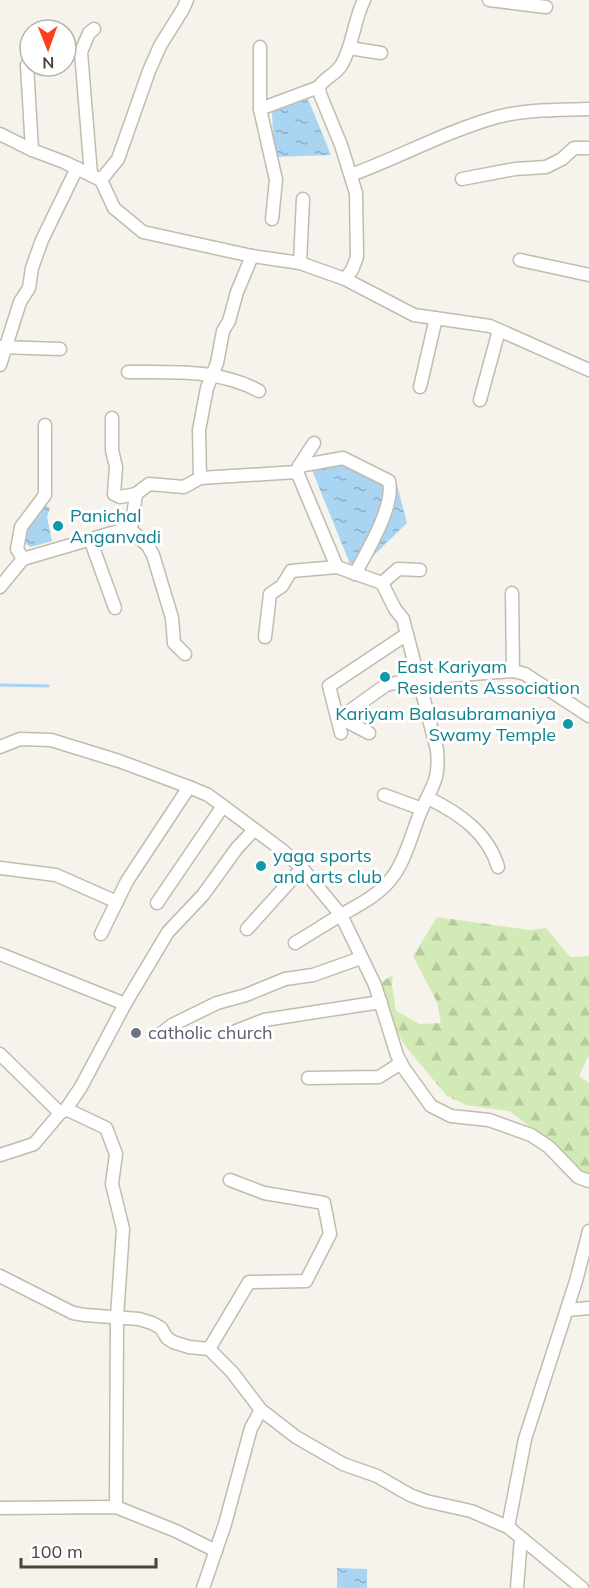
<svg xmlns="http://www.w3.org/2000/svg" width="589" height="1588" viewBox="0 0 589 1588" font-family="Mulish,sans-serif">
<style>
.forest{fill:url(#forest-firs)}
.water{fill:url(#water-ripples)}
.lines{fill:none;stroke-linecap:round;stroke-linejoin:round}
.stream{stroke:#a9d4f2;stroke-width:3}
.minor-casing{stroke:#c2bbae;stroke-width:15}
.minor{stroke:#fff;stroke-width:12}
.culture-dot{fill:#0f9aa8;stroke:#fff;stroke-width:2}
.worship-dot{fill:#6b7280;stroke:#fff;stroke-width:2}
.labels{text-anchor:middle;stroke-width:6;stroke-linejoin:round;paint-order:stroke}
.culture-label{font-size:18px;fill:#0d838f;stroke:#fff;text-anchor:start}
.worship-label{font-size:18px;fill:#5b616d;stroke:#fff;text-anchor:start}
</style>
<defs>
<pattern id="forest-firs" width="22" height="20" patternUnits="userSpaceOnUse" patternTransform="scale(1.5)"><rect width="22" height="20" fill="#d2eab5"/><path d="M5 1l3.5 6h-7zM16 11l3.5 6h-7z" fill="#b6ca9c"/></pattern>
<pattern id="water-ripples" width="26" height="14" patternUnits="userSpaceOnUse" patternTransform="scale(1.5)"><rect width="26" height="14" fill="#a9d4f2"/><path d="M2 4q2-2 4 0t4 0M15 11q2-2 4 0t4 0" fill="none" stroke="#8caec5"/></pattern>
</defs>
<rect width="100%" height="100%" fill="#f6f3ec"/>
<!-- forest -->
<path class="forest" d="M437,917L530,930L546,928L570,957L589,956V1055L579,1076L589,1083V1176L542,1136L509,1111L466,1105L447,1096L406,1047L392,1025L378,984L393,975L392,985L396,1011L420,1024L441,1023L437,1002L413,956Z"/>
<!-- water -->
<g class="water">
<path d="M308,99L331,155L274,157L272,112Z"/>
<path d="M356,459L397,485L407,523L367,562L350,564L312,470Z"/>
<path d="M43,504L50,508L47,517L52,541L31,547L26,544C24,526 31,516 43,504Z"/>
<path d="M337,1568L367,1569V1588H337Z"/>
</g>
<g class="lines">
<!-- stream -->
<path class="stream" d="M0,685L48,686"/>
<!-- minor casing -->
<g class="minor-casing">
<g id="minor">
<path d="M489,0L546,7"/>
<path d="M260,47V109L276,180L272,219"/>
<path d="M349,48L381,53"/>
<path d="M27,65L32,150"/>
<path d="M260,109L319,87"/>
<path d="M0,134L32,150L64,162L101,180L114,208L143,232L252,256L300,263L345,279L414,315L490,326L589,370"/>
<path d="M91,175L81,52L89,33L94,29"/>
<path d="M351,175C400,157 447,131 497,117C527,109 558,110 589,109"/>
<path d="M462,179L515,169L546,167L562,159L574,148H589"/>
<path d="M101,180L118,159L149,71L160,46L183,9L187,0"/>
<path d="M520,260L589,275"/>
<path d="M300,263L303,199"/>
<path d="M345,279L352,270L357,257L356,193L341,145L320,94L319,87C324,78 337,74 342,64C353,45 354,20 364,0"/>
<path d="M0,347L60,349"/>
<path d="M0,365L20,302L29,288L32,268L42,240L77,168"/>
<path d="M128,372C173,372 219,369 259,391"/>
<path d="M420,387L436,318"/>
<path d="M480,400L499,330"/>
<path d="M112,418V450L116,467L114,494L120,497L136,494"/>
<path d="M299,466L314,443"/>
<path d="M297,472L299,466L343,458L389,481C395,506 367,551 355,574"/>
<path d="M200,478L199,430L207,388L217,363L223,331L229,321L237,292L252,256"/>
<path d="M129,528L148,546L153,555L172,618L174,643L185,654"/>
<path d="M90,539L115,608"/>
<path d="M23,559L17,549L21,527L45,495V425"/>
<path d="M382,583L398,569L420,570"/>
<path d="M0,587L23,559L129,528L132,524L136,494L149,484L184,487L200,478L297,472"/>
<path d="M512,593L513,671"/>
<path d="M265,637L270,594L282,586L291,571L337,567"/>
<path d="M341,733L329,686L407,634"/>
<path d="M369,733L344,720V715L386,685L418,678L513,671L525,674L589,716"/>
<path d="M0,747L20,739L51,740L119,761L189,787L208,795L223,806L282,850L302,868L341,915L375,985L397,1055L403,1067L431,1106L451,1116L489,1120L531,1135L549,1147L578,1177L589,1181"/>
<path d="M384,795L422,809"/>
<path d="M428,798C459,813 488,833 498,867"/>
<path d="M0,868L56,875L117,902"/>
<path d="M157,903L223,806"/>
<path d="M247,929L302,868"/>
<path d="M101,934L127,881L189,787"/>
<path d="M295,943C310,934 324,925 339,916C359,905 380,895 394,875C407,856 412,832 421,811C432,785 440,781 437,750L403,619L395,609L382,583L337,567L297,472"/>
<path d="M0,954L125,1004L168,932L203,895L237,848L254,830"/>
<path d="M162,1033L172,1025L217,1003L246,995L285,979L313,975L361,958"/>
<path d="M231,1033L264,1020L381,1002"/>
<path d="M0,1054L60,1113"/>
<path d="M308,1078L379,1077L401,1063"/>
<path d="M0,1155L34,1144L60,1113L65,1110"/>
<path d="M0,1276L73,1313L85,1315L139,1319L152,1323L161,1328L167,1338L173,1342L189,1347L209,1349L232,1372L261,1410L296,1437L343,1464L377,1476L410,1495L426,1501L471,1511L508,1527L582,1588"/>
<path d="M567,1310L589,1308"/>
<path d="M209,1349L249,1282L306,1281L330,1234L324,1203L264,1193L230,1180"/>
<path d="M116,1507L117,1317L123,1229L112,1184L116,1154L106,1128L66,1109L81,1087L125,1004"/>
<path d="M0,1508L116,1507L176,1531L216,1551"/>
<path d="M508,1527L525,1439L576,1281L589,1231"/>
<path d="M203,1588L225,1524L251,1428L261,1410"/>
<path d="M517,1588L521,1538"/>
</g>
</g>
<!-- minor -->
<use href="#minor" class="minor"/>
</g>
<!-- markers -->
<g class="culture-dot">
<circle cx="58" cy="526" r="6"/>
<circle cx="385" cy="677" r="6"/>
<circle cx="568" cy="724" r="6"/>
<circle cx="261" cy="866" r="6"/>
</g>
<circle class="worship-dot" cx="136" cy="1033" r="6"/>
<g class="labels">
<!-- culture labels -->
<g class="culture-label">
<text x="70" y="522">Panichal<tspan x="70" dy="21">Anganvadi</tspan></text>
<text x="397" y="673">East Kariyam<tspan x="397" dy="21">Residents Association</tspan></text>
<text x="556" y="720" text-anchor="end">Kariyam Balasubramaniya<tspan x="556" dy="21">Swamy Temple</tspan></text>
<text x="273" y="862">yaga sports<tspan x="273" dy="21">and arts club</tspan></text>
</g>
<!-- worship labels -->
<g class="worship-label">
<text x="148" y="1039">catholic church</text>
</g>
</g>
<!-- north arrow -->
<g transform="translate(48 48) rotate(179)"><circle r="28" fill="#ffffff" stroke="#b7b4b0" stroke-width="1.5"/>
<path d="M0-4.5L10 22L0 15L-10 22Z" fill="#fc3f1d"/>
<text y="-9" font-size="16" font-weight="bold" text-anchor="middle" fill="#4b4439">N</text>
</g>
<!-- scale -->
<path d="M21 1558v9h135v-9" fill="none" stroke="#4b4439" stroke-width="3"/>
<text x="30" y="1558" font-size="18" fill="#4b4439" stroke="#ffffff" stroke-width="4.5" paint-order="stroke">100 m</text>
</svg>
